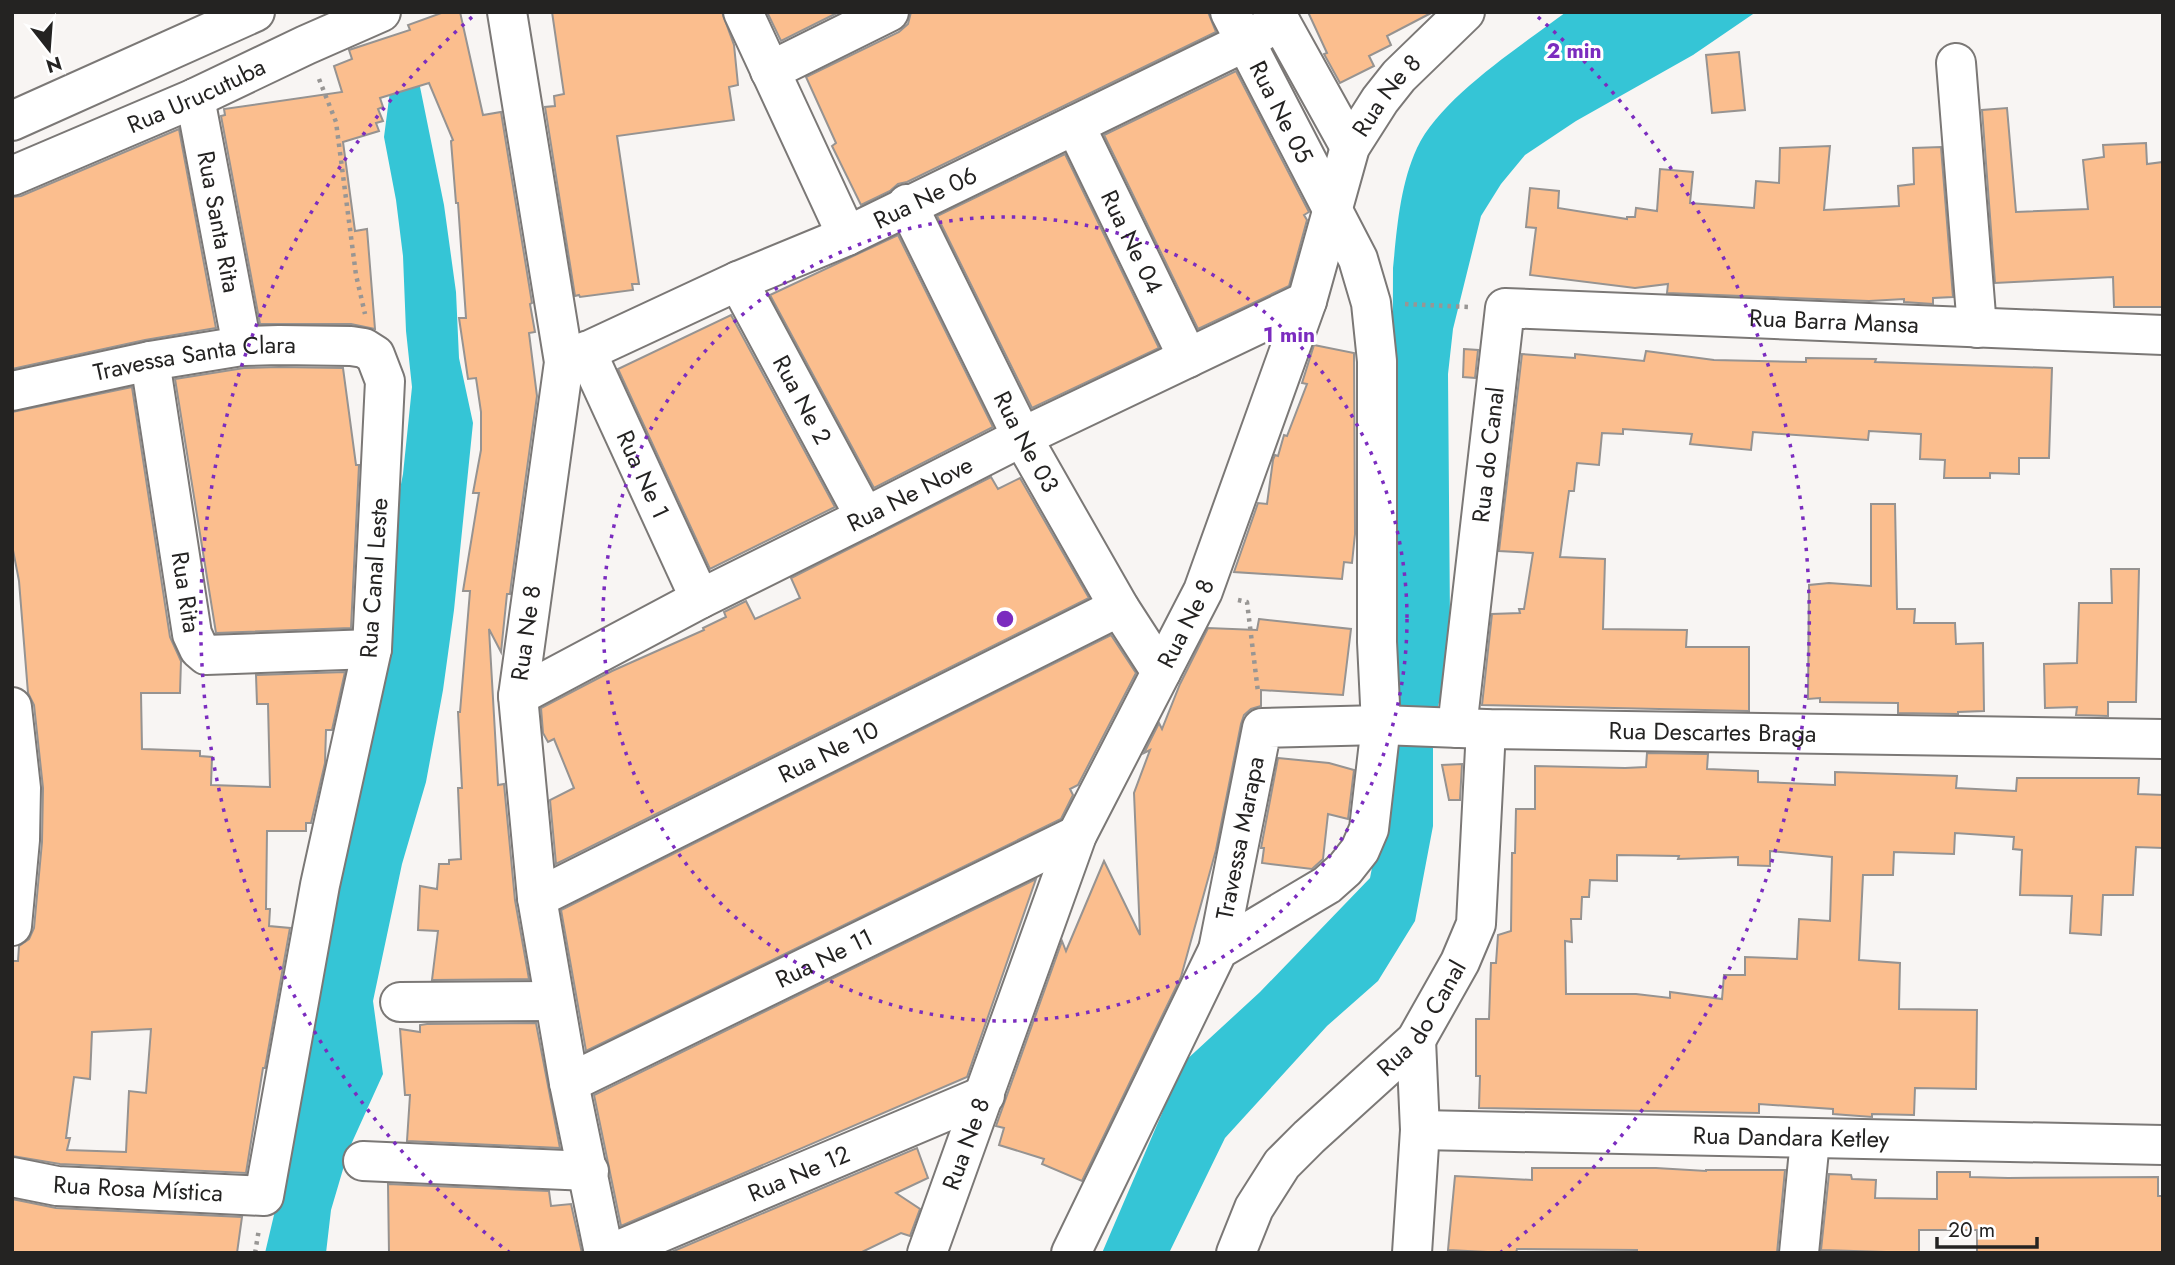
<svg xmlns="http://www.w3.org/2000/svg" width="2175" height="1265" viewBox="0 0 2175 1265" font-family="Jost,sans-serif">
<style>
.water{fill:#35c5d6}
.building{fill:#fbbe8e;stroke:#969391;stroke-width:2;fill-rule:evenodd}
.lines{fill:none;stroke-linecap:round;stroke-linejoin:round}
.minor-casing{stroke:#7b7876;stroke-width:42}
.path{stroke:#989694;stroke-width:4.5;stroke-dasharray:3.5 5;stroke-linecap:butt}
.minor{stroke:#fff;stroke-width:38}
.ring{fill:none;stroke:#7b2cbf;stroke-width:3.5;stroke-dasharray:3.5 7}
.labels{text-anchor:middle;stroke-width:6;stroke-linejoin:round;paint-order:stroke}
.street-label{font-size:24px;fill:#242322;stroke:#fff}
.centre{fill:#7b2cbf;stroke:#fff;stroke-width:3.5}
.ring-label{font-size:21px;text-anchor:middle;font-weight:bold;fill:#7b2cbf;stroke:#fff;stroke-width:6;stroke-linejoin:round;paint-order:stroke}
</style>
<rect width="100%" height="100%" fill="#f8f5f3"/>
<!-- water -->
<g class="water">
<path d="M1566,12H1756L1693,55L1576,121L1525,155L1501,184L1481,216L1453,329L1448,374L1450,621L1447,672L1436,714L1396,713L1392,573L1393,268C1397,228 1400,185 1417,148C1441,97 1521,46 1566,12Z"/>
<path d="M417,72L444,205L456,292L459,358L473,423L454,610L443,690L426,782L402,864L373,1001L383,1074L349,1149L331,1210L326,1253H265L286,1164L386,561L403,474L412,387L406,331L403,256L396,200L384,137L390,91Z"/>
<path d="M1389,740L1433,743V826L1415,921L1378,981L1327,1026L1225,1138L1169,1253H1102L1184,1062L1260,992L1370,878L1385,801Z"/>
</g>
<!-- building -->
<g class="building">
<path d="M444,12H460L483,115L501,112L532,303L530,304L535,332L529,333L537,396L511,585L510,594H507L501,652L489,629L498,785L504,784L515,900L529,979L432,980L438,931L418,930L420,886L437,889L439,864H449V860L461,859L458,788H462L458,712H460L470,591H463L479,493H473L481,450V412L476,378L468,379L459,318H466L458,203H456L451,141L453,140L429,83L380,98L383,107L378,109L383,121L376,123L379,131L343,142L355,231L367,229L375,329L351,324H260L221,116L225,115L224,109L342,92L334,66L352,59L349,50L410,30L408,25Z"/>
<path d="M552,12H722L734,45L738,85L729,87L734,120L617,136L639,284H632L633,290L580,297L579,295L575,296L545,107L555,106L554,96L564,94Z"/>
<path d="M767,12H839L781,41Z"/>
<path d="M911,12H1208L1216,32L907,182L898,184L890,191L861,205L832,146L836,143L806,77L899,32L908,24Z"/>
<path d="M1308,12H1433L1387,36L1391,45L1369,56L1374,66L1340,83L1324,54L1327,53Z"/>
<path d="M1739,52L1745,110L1712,113L1706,55Z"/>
<path d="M1236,71L1309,212L1304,215L1307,220L1289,286L1198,329L1104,135Z"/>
<path d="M2007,108L2016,212L2088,209L2083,160L2104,157L2103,145L2146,143L2147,164L2163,162V307H2114L2113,277L1995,283L1982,110Z"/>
<path d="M179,129L216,328L145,340L12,369V197L21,196Z"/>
<path d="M1830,146L1824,210L1899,206L1898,186L1914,184L1913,148L1941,147L1953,297L1933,298V304L1904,302V299L1869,301L1667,293L1668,284L1635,288L1530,275L1536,228L1526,227L1530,188L1559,191L1558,208L1627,219V217H1635L1636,208L1657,211L1660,169L1693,172L1690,203L1754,208L1756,181L1779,183L1780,148Z"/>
<path d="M1065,154L1159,348L1032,408L937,216Z"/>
<path d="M898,235L993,427L874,488L770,295Z"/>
<path d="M731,315L835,507L710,569L618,369Z"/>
<path d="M1314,345L1354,353L1355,534L1352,563L1344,562L1342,579L1234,572L1258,503L1267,504L1273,460L1275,455L1278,456L1284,435L1287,436L1307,384L1302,383Z"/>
<path d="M1464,349L1478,350L1475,378L1463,377Z"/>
<path d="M1646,351L1714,360L1806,362V358L1876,359L1875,362L2052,368L2049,458H2019V474L1990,473V478H1944L1945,460L1920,459L1921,434L1869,431L1868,440L1753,432L1751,450L1690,444L1692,434L1623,429V434L1602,433L1599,465L1577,463L1574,491H1569L1560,557L1605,559L1603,629L1687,630L1686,647H1749V711L1482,705L1492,614L1520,613L1519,609H1524L1533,553L1499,551L1522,354L1575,358V354L1644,361Z"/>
<path d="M279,367L343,368L356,465H359L351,628L216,633L175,379L244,368Z"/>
<path d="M132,387L170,637L181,661L180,693H141L142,749L200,751V756L212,757L211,785L270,787L268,704H257L256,675L345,672L332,730H326L325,763L311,823H306V831H267L266,909H270L269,926L290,928L265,1068H263L246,1173L60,1164L12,1156V961H18L19,946L29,939L34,928L42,842L43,788L34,705L28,693L19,581L12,545V412ZM151,1029L146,1093L129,1091L126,1152L67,1150L70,1138H66L74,1077L90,1079L92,1032Z"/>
<path d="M991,477L998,489L1020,478L1089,598L556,864L550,800L574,788L554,739L548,742L543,733L541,708L612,671L704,630L703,628L726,617L724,612L746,601L755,619L800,598L791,578Z"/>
<path d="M1871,504H1895L1897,609H1915L1914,623H1955L1956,644L1983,643L1984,711L1958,712V714L1898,713V703L1820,702V698L1808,699L1809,585L1829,583L1871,586Z"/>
<path d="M2111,569H2139L2136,702H2108V716L2076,715L2077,707L2045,708L2044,664L2077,663L2079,603H2112Z"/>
<path d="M1259,619L1351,629L1343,695L1261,690V706L1251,709L1244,715L1241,724L1216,850L1181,977L1082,1181L1042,1164L1044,1159L999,1145L1004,1128L996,1126L1062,941L1066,951L1104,861L1140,935L1134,793L1150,750L1144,753L1159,723L1162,729L1180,684L1208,628L1257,630Z"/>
<path d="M1111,635L1136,673L1078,785L1070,789L1073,795L1061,819L586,1051L561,910Z"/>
<path d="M1647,753L1708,754L1707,769L1758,771V782L1835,785V772L1957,776L1956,788L2016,791L2017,778H2139L2138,794L2163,795V848L2136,847L2133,895H2103L2101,935L2070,933L2072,896L2020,895L2022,850L2013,849L2014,837L1955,833L1954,854L1894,852L1893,875H1863L1859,960L1900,963L1899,1009L1977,1010L1976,1089L1915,1088L1914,1115L1872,1114V1117L1833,1114V1109L1759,1104V1113L1479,1108L1480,1076H1476V1019H1489L1491,963H1496L1498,935L1511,931L1512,853H1515L1516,809H1535V766L1625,768L1646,767ZM1770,851L1832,857L1830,921L1799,919L1797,959L1745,957V975H1724L1722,999L1670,992V998L1636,994H1566L1565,941L1572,942L1571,919H1581L1582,897H1589L1590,880L1617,881V855L1679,856L1678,859L1738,857V865L1770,866Z"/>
<path d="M1278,758L1329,763L1354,770L1348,819L1328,814L1323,859L1312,869L1262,863L1264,848H1261Z"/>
<path d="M1462,764L1460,800H1449L1442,765Z"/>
<path d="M1036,879L967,1077L621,1226L594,1095Z"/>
<path d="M536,1023L560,1148L407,1141L410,1095H405L400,1029L420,1032V1025L427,1024Z"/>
<path d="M917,1148L928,1178L896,1193L920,1209L910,1236L901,1233L860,1253H669Z"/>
<path d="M1532,1168H1656L1706,1171V1170H1785L1777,1253H1637V1250L1517,1249L1516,1253H1507L1448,1250L1455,1176L1532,1180Z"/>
<path d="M1937,1172H1970V1177L2008,1178L2158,1177V1196H2163V1253H1977V1230H1919V1253L1821,1250L1829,1174L1851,1175L1852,1179L1876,1180L1875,1198L1937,1199Z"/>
<path d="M388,1184L549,1191L551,1206L571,1204L582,1253H389Z"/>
<path d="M12,1199L56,1208L242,1217L237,1253H12Z"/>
</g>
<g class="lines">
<!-- minor casing -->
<g class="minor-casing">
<g id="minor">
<path d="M507,12L564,362L518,696L537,898L569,1083L604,1253"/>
<path d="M743,12L847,236"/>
<path d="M1275,12L1350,147"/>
<path d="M1956,63L1977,328"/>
<path d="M770,71L889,12"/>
<path id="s1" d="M195,98L242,346"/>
<path d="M12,121L255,12"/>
<path id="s2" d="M1075,125L1188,358"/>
<path id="s3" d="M12,176L195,98L306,45L381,12"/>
<path id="s4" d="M907,204L1022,437L1119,607L1161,672"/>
<path id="s5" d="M738,281L865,517"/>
<path id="s6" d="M586,351L700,599"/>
<path id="s7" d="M150,361L192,634L199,649L206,655L372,649"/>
<path id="s8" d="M564,362L738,281L847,236L1245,42L1280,20"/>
<path id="s9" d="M12,391L150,361L242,346L279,345L351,346L364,348L375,355L385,381L372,649L320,885L264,1196L57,1186L12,1177"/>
<path id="s10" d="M518,696L700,599L865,517L1022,437L1307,301"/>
<path d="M12,707L21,788L20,840L12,926"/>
<path id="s11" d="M1457,728L1505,308L2163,335"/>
<path id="s12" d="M537,898L1119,607"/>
<path id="s13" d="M1218,950L1262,728L1381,725L1486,729L2163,739"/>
<path d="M400,1002L554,1001"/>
<path id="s14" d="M569,1083L1077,835"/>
<path id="s15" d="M1420,1130L2163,1145"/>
<path d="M363,1161L589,1171"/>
<path id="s16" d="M612,1253L985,1095"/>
<path id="s17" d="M927,1253L1077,835L1203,591L1307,301L1350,147L1380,100L1399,76L1465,12"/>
<path d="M1071,1253L1218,950L1327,885L1345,869L1360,850L1369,829L1381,725L1377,642V361L1371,303L1358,259L1230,12"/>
<path id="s18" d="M1236,1253L1254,1208L1282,1164L1309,1137L1416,1040L1460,962L1476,924L1486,729"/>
<path d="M1412,1253L1420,1130L1416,1040"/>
<path d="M1799,1253L1810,1140"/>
</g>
</g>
<!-- path -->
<g class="path">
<path d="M319,79L336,122L356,275L365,314"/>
<path d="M1405,304L1469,307"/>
<path d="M1238,600L1247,602L1258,692"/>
<path d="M255,1253L259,1229"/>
</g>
<!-- minor -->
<use href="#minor" class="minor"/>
</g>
<!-- distance rings -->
<g class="ring">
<circle cx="1005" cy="619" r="402"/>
<path d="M510 1253A804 804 0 0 1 472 17M1538 17A804 804 0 0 1 1500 1253"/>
</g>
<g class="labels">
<!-- street labels -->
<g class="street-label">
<text dy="8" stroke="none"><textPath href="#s3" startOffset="201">Rua Urucutuba</textPath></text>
<text dy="8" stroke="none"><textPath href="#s17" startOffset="1250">Rua Ne 8</textPath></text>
<text transform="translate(1281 112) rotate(63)" y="8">Rua Ne 05</text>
<text dy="8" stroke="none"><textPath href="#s8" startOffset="397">Rua Ne 06</textPath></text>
<text dy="8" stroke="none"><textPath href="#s1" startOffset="126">Rua Santa Rita</textPath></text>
<text dy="8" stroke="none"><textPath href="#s2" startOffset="130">Rua Ne 04</textPath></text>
<text dy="8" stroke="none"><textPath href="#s11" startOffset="752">Rua Barra Mansa</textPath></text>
<text dy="8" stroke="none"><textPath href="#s9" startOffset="186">Travessa Santa Clara</textPath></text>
<text dy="8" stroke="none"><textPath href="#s5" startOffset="135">Rua Ne 2</textPath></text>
<text dy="8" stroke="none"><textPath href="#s4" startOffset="266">Rua Ne 03</textPath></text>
<text dy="8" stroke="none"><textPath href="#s11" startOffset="275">Rua do Canal</textPath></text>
<text dy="8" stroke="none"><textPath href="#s6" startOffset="136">Rua Ne 1</textPath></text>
<text dy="8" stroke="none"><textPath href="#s10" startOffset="441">Rua Ne Nove</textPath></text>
<text transform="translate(374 578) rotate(-86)" y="8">Rua Canal Leste</text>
<text dy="8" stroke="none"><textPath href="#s7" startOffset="234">Rua Rita</textPath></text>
<text dy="8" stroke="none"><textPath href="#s17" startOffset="682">Rua Ne 8</textPath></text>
<text transform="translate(526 633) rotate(-82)" y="8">Rua Ne 8</text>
<text dy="8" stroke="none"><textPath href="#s13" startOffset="677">Rua Descartes Braga</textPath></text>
<text dy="8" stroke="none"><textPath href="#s12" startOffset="326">Rua Ne 10</textPath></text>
<text dy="8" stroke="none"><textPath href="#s13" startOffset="114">Travessa Marapa</textPath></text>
<text dy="8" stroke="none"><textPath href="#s14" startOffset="284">Rua Ne 11</textPath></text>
<text dy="8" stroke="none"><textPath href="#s18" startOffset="304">Rua do Canal</textPath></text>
<text dy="8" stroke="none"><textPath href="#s15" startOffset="371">Rua Dandara Ketley</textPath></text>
<text dy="8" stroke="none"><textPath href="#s17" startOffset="116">Rua Ne 8</textPath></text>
<text dy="8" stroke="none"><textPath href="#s16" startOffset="203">Rua Ne 12</textPath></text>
<text transform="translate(138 1189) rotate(3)" y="8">Rua Rosa Mística</text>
</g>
</g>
<circle cx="1005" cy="619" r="10" class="centre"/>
<g class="ring-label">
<text x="1574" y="58">2 min</text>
<text x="1289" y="342">1 min</text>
</g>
<!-- border -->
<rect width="2175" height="1265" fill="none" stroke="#242322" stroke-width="28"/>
<!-- north arrow -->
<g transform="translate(49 49) rotate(163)" stroke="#ffffff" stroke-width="5" paint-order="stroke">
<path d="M0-5L12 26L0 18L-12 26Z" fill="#242322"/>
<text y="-10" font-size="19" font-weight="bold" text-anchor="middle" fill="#242322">N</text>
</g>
<!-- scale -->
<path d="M1937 1237v10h100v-10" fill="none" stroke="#242322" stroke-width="3.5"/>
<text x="1948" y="1237" font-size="21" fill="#242322" stroke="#ffffff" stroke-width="5" paint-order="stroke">20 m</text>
</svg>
